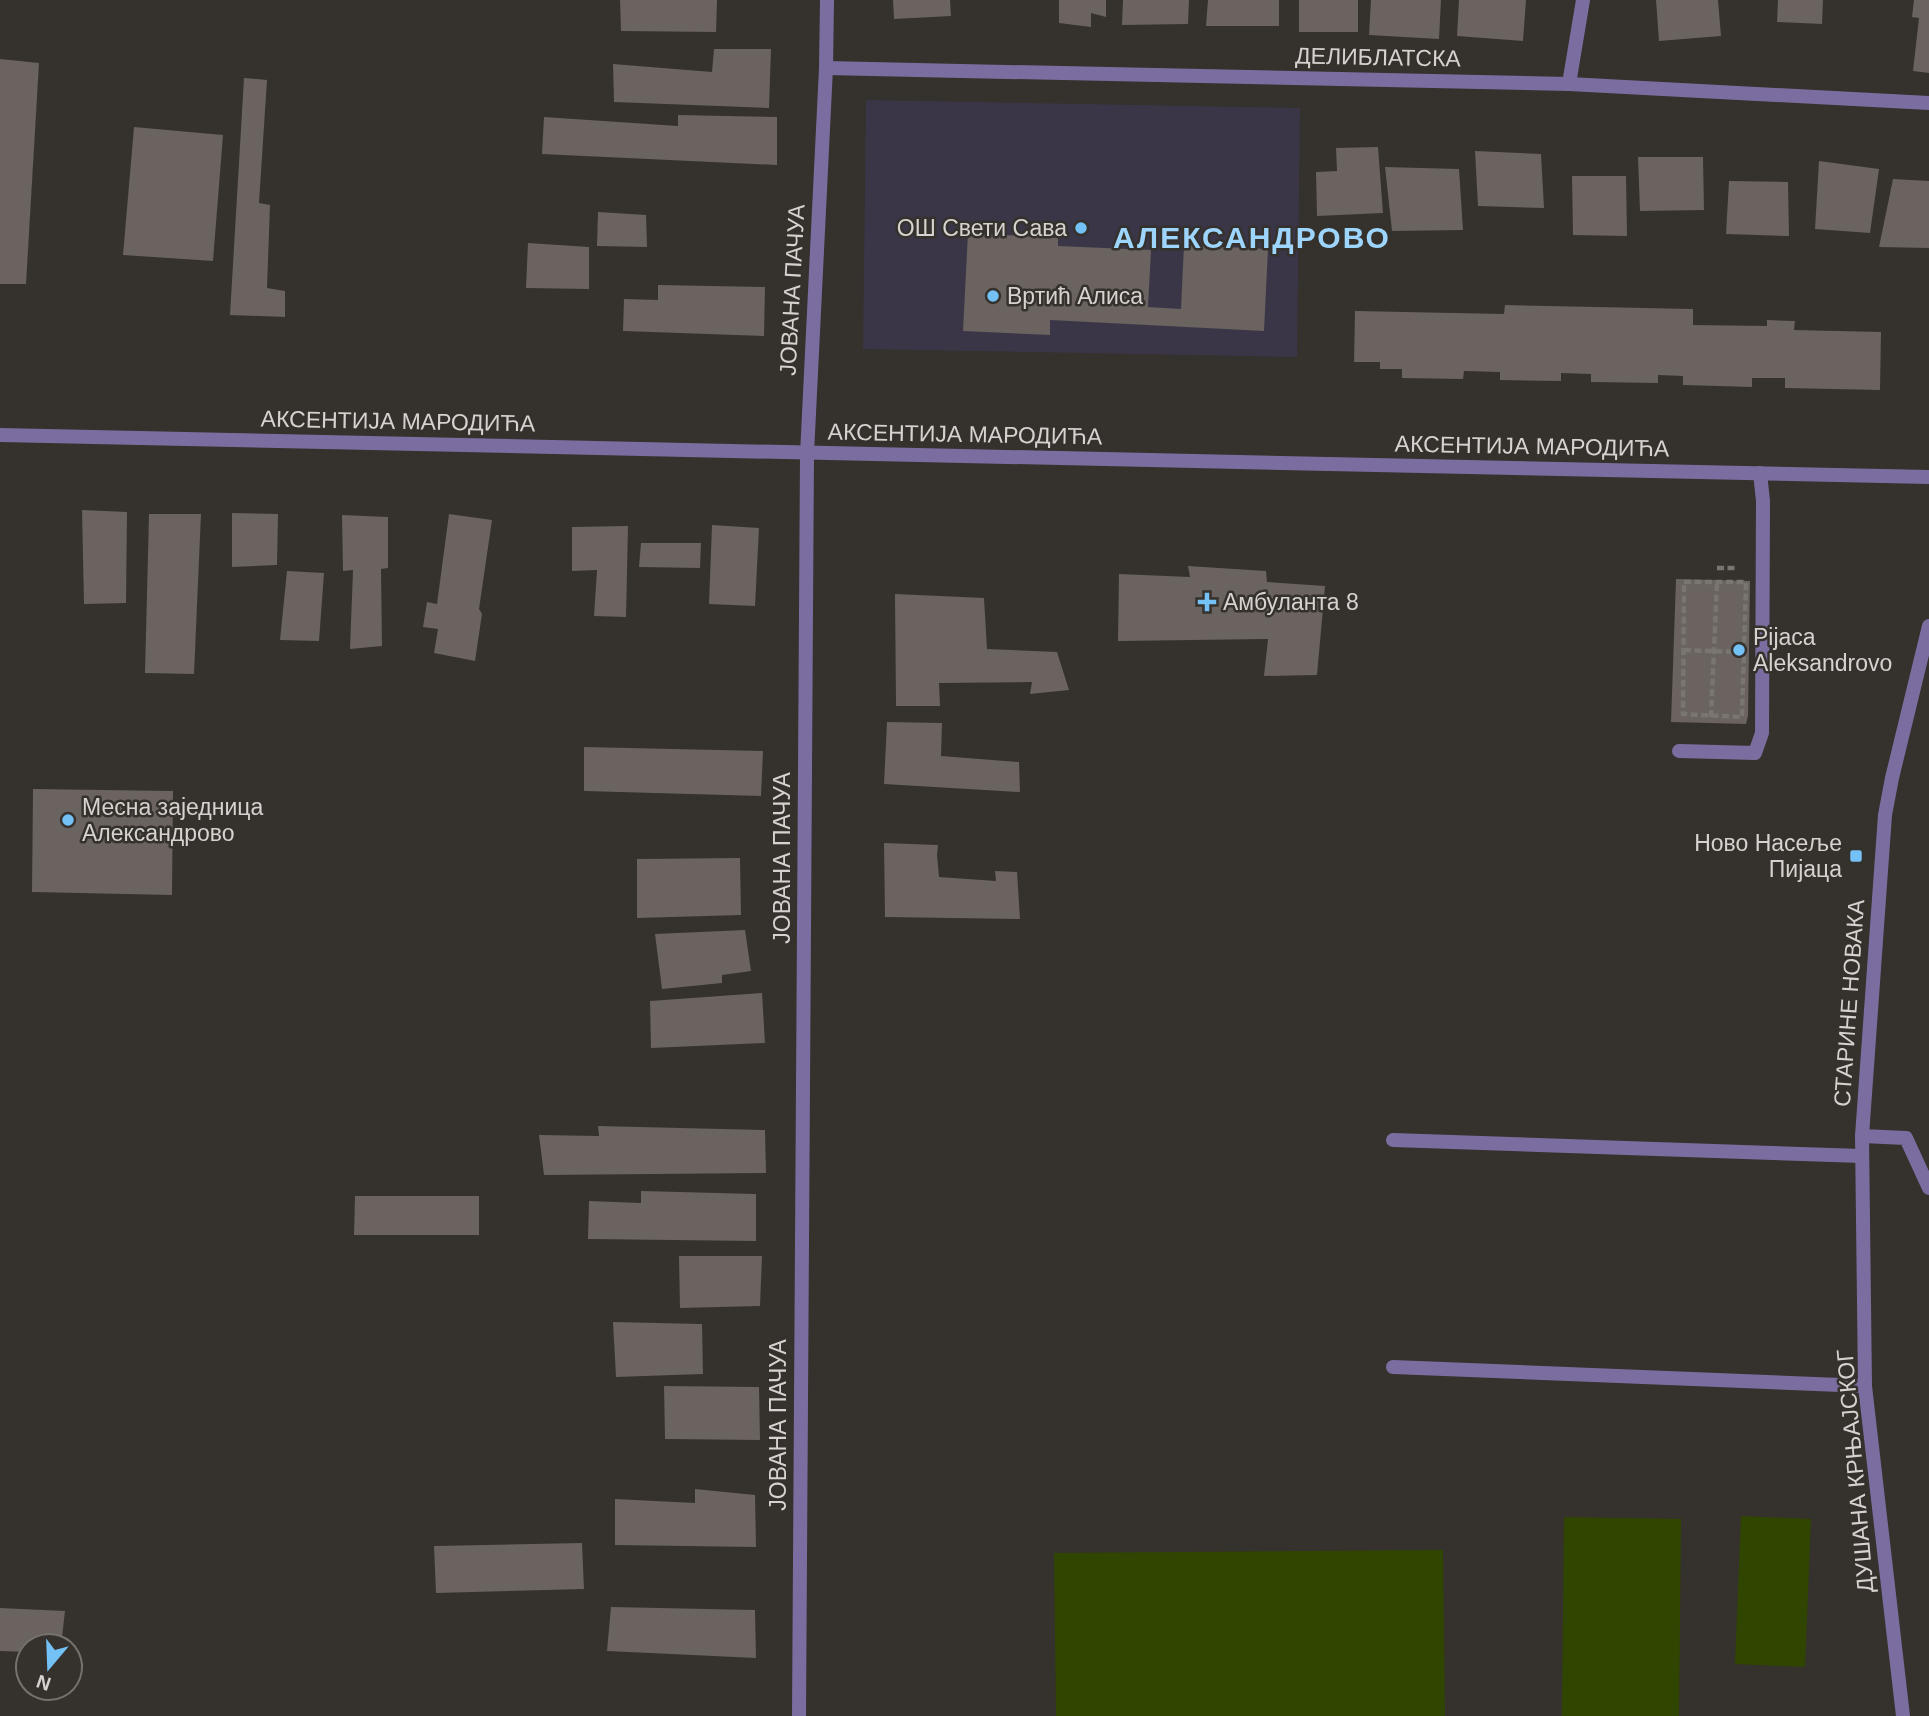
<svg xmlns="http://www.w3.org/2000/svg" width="1929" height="1716" viewBox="0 0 1929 1716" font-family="Arial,sans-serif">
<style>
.education{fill:#3a3647}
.garden{fill:#304600}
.building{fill:#6a635f}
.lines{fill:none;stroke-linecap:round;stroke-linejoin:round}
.path{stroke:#797571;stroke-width:4.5;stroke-dasharray:7 3.5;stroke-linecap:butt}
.service{stroke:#7c6da0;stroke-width:14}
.minor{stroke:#7c6da0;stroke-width:14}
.tertiary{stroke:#7c6da0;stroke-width:14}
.poi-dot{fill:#73c1f5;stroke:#35312c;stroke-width:2.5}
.labels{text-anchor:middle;stroke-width:5;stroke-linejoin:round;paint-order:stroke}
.street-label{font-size:23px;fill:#d5d2cf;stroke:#35312c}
.poi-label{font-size:23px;fill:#d5d2cf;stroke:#35312c;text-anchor:start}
.district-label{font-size:30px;font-weight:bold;letter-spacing:2px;fill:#9dd5fd;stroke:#35312c}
</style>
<rect width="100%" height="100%" fill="#35312c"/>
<!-- education -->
<path class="education" d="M866,100L1300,108L1297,357L863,349Z"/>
<!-- garden -->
<g class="garden">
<path d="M1741,1516L1811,1519L1805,1667L1735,1664Z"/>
<path d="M1564,1517L1681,1519L1679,1716H1562Z"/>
<path d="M1443,1550L1445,1716H1056L1054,1553Z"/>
</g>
<!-- building -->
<g class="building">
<path d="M620,0H717L716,32L621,31Z"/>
<path d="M893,0H950L951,16L894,19Z"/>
<path d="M1059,0H1106V17L1091,13V27L1059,23Z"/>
<path d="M1123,0H1189L1188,24L1122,25Z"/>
<path d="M1208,0H1279V26H1206Z"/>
<rect x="1299" y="0" width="59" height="32"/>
<path d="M1371,0H1441L1439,39L1369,35Z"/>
<path d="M1459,0H1526L1523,41L1457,36Z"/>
<path d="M1656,0H1718L1721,36L1659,41Z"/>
<path d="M1778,0H1823L1822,24L1777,22Z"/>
<path d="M1914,0H1929V73L1913,71L1919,18L1912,17Z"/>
<path d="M714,49H771L769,108L614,102L613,64L712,72Z"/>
<path d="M0,59L39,63L26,284H0Z"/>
<path d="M244,78L267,80L259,203L270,205L267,288L285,291V317L230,315Z"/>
<path d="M678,115L777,117V165L542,154L544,117L678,126Z"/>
<path d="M134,127L223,135L213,261L123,255Z"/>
<path d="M1378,147L1383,213L1317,216L1316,172L1337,171L1336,148Z"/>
<path d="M1475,151L1541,154L1544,208L1478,206Z"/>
<path d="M1638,157H1703L1704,210L1640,211Z"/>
<path d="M1819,161L1879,169L1870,233L1815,229Z"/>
<path d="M1385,167L1459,169L1463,230L1392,231Z"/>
<path d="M1572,176H1626L1627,236L1573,235Z"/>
<path d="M1893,179L1929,181V248L1879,247Z"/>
<path d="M1729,181L1788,182L1789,236L1726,234Z"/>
<path d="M598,212L646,215L647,247L597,246Z"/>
<path d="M968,233L1058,238V246L1151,250L1148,307L1181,309L1184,245L1268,249L1264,331L1050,320V335L963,331Z"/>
<path d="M528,243L589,247V289L526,288Z"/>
<path d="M658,285L765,287L764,336L623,331L624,299L658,300Z"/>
<path d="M1505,305L1693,309V325L1767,326V320L1795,321L1794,330L1881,332L1880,390L1785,388V378H1752V387L1683,385V376L1658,375V383L1591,382V374L1561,373V381L1500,380V372L1464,371L1463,379L1402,378V369H1380V362H1354L1355,311L1504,314Z"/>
<path d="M82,510L127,512L126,603L84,604Z"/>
<path d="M232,513L278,514L277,565L232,567Z"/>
<path d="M149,514H201L194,674L145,673Z"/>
<path d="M449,514L492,520L479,609L482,614L475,661L434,653L438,629L423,627L427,602L437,604Z"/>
<path d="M342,515L388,517V568L381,569L382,646L350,649L353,570L343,571Z"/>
<path d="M712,525L759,528L755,606L709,604Z"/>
<path d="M628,526L626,617L594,616L597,570L572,571V527Z"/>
<path d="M641,543H701L700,568L639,567Z"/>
<path d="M1188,566L1266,571L1267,582L1325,586L1317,675L1264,676L1268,639L1118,641L1119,574L1190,577Z"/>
<path d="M287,571L324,573L319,641L280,640Z"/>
<path d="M1676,579L1750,581L1748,716L1746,724L1671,722Z"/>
<path d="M895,594L984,598L987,649L1057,652L1069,690L1030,694L1032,682L939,683L940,706H896Z"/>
<path d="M887,722L942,723L941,756L1019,762L1020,792L884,784Z"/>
<path d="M584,747L763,751L761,796L584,791Z"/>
<path d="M33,789L173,791L172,895L32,892Z"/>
<path d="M884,843L938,845L937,855L939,877L996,881L995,871L1017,872L1020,919L885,917Z"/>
<path d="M740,858L741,915L637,918V859Z"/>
<path d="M745,930L751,971L722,975V983L662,989L655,934Z"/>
<path d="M762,993L765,1043L651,1048L650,1001Z"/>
<path d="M598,1126L765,1130L766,1173L544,1175L539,1135L599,1136Z"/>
<path d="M641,1191L756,1194V1241L588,1239L589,1201L641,1203Z"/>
<path d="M355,1196H479V1235H354Z"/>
<path d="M679,1256H762L760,1306L680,1308Z"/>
<path d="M613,1322L702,1324L703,1374L616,1377Z"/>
<path d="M664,1386L759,1387L760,1440L665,1439Z"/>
<path d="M695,1489L755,1495L756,1547L615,1545V1499L695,1503Z"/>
<path d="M582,1543L584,1589L436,1593L434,1546Z"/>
<path d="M611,1607L755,1610L756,1658L607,1651Z"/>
<path d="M0,1608L65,1611L61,1646H28V1652L0,1651Z"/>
</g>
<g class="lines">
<!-- path -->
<g class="path">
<path d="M1717,568H1737"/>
<path d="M1684,582H1746L1742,717L1683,714Z"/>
<path d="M1684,650L1736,652"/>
<path d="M1711,717L1717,582"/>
</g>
<!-- service -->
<g class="service">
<path d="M1679,751L1755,753L1762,733L1763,501L1760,473"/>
<path d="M1393,1140L1862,1156"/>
<path d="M1393,1367L1865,1386"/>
</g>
<!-- minor -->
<g class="minor">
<path d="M826,68L1569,84L1929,103"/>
<path d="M1569,84L1583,0"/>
<path d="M0,435L1929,477"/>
<path d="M1862,1136L1906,1138L1929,1188"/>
<path d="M799,1716L807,454L826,68L827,0"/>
</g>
<!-- tertiary -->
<path class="tertiary" d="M1903,1716L1865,1386L1862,1136L1885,815L1892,778L1929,626"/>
</g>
<!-- markers -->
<g class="poi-dot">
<circle cx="1081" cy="228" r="7"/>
<circle cx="993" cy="296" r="7"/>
<path d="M1203.5 591.5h7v7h7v7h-7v7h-7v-7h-7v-7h7z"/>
<circle cx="1739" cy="650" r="7"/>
<circle cx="68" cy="820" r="7"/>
<rect x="1849" y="849" width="14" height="14" rx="3.5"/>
</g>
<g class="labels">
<!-- street labels -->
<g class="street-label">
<text transform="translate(1378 57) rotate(1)" y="8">ДЕЛИБЛАТСКА</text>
<text transform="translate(792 290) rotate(-87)" y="8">ЈОВАНА ПАЧУА</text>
<text transform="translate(398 421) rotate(1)" y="8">АКСЕНТИЈА МАРОДИЋА</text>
<text transform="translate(965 434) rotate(1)" y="8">АКСЕНТИЈА МАРОДИЋА</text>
<text transform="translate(1532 446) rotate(1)" y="8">АКСЕНТИЈА МАРОДИЋА</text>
<text transform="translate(782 858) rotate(-90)" y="8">ЈОВАНА ПАЧУА</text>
<text transform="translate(1849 1003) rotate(-86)" y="8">СТАРИНЕ НОВАКА</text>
<text transform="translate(778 1425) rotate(-90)" y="8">ЈОВАНА ПАЧУА</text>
<text transform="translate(1855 1471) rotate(-95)" y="8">ДУШАНА КРЊАЈСКОГ</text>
</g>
<!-- poi labels -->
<g class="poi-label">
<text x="1067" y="236" text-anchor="end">ОШ Свети Сава</text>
<text x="1007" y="304">Вртић Алиса</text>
<text x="1223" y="610">Амбуланта 8</text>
<text x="1753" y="645">Pijaca<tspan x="1753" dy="26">Aleksandrovo</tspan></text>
<text x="82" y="815">Месна заједница<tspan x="82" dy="26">Александрово</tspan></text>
<text x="1842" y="851" text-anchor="end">Ново Насеље<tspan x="1842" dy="26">Пијаца</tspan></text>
</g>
<!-- district labels -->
<g class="district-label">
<text x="1252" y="248">АЛЕКСАНДРОВО</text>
</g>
</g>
<!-- north arrow -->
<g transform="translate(49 1667) rotate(199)"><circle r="33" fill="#35312c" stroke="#75716d" stroke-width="2"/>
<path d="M0-5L12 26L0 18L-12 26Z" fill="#73c1f5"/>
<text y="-10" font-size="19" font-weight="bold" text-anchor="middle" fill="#d5d2cf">N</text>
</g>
</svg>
